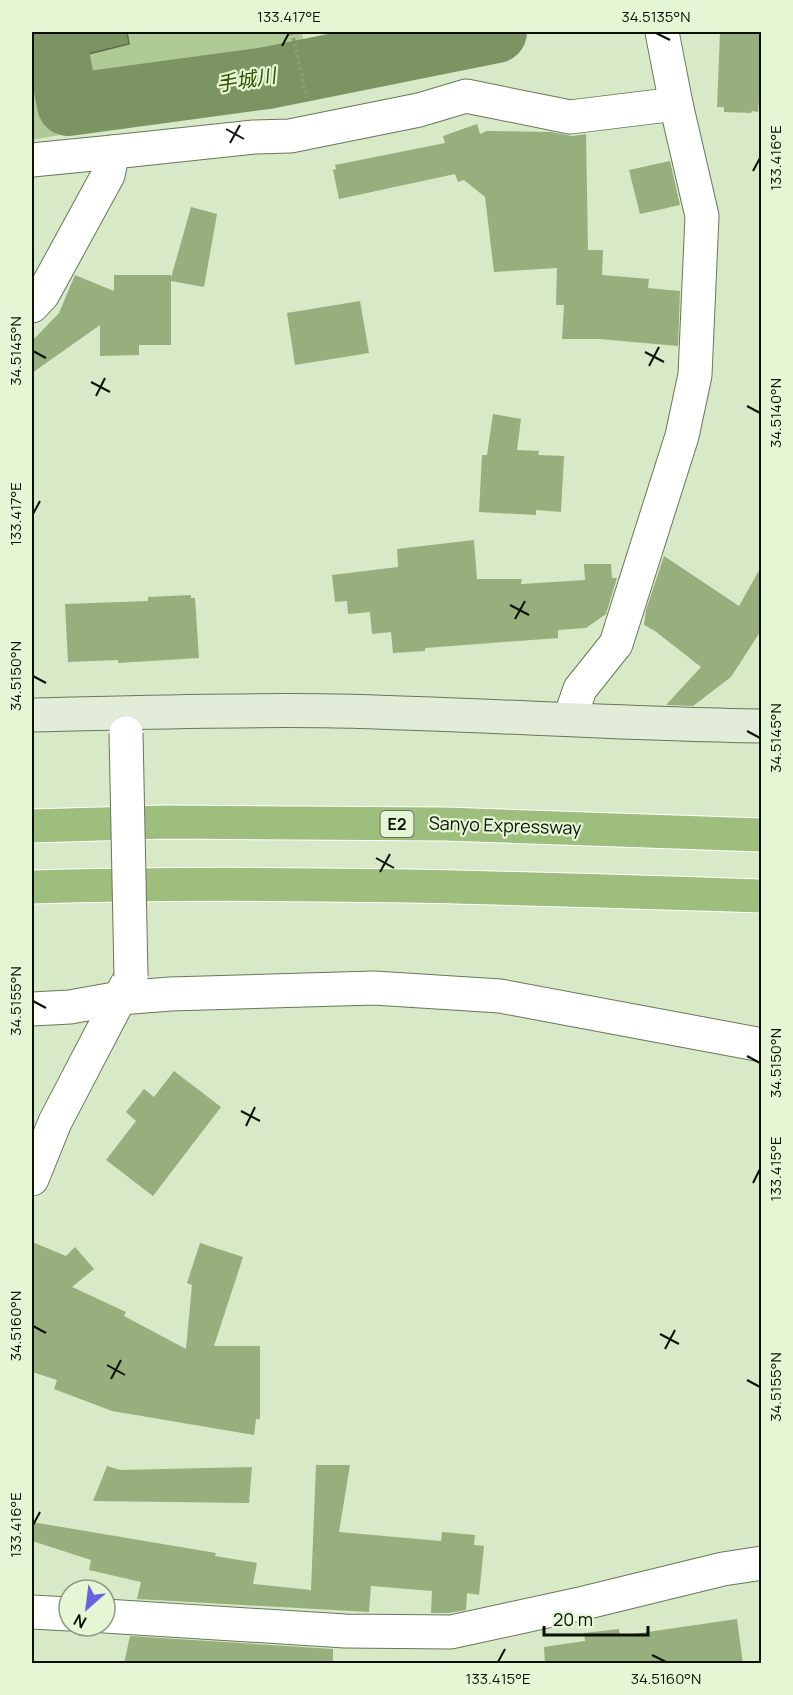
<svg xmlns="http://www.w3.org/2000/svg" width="793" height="1695" viewBox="0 0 793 1695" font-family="Manrope,'Noto Sans JP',sans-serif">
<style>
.green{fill:#b0ca96}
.water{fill:#7c9462;stroke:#5a6d46;stroke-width:1.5}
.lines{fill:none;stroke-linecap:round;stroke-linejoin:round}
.river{stroke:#7c9462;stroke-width:62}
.building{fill:#96af7c}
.street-casing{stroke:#687758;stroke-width:35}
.secondary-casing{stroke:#687758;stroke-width:35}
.highway-casing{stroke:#fff;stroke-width:35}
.path{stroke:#8c9a80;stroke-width:4;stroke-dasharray:3 3;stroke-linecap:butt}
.street{stroke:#fff;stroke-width:33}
.secondary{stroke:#e2ecd8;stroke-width:33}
.highway{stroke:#9ebe7d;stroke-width:33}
.street-bridge-casing{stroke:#687758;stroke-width:35;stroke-linecap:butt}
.street-bridge{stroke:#fff;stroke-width:33}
.ticks{fill:none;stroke:#0b1106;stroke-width:2}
.labels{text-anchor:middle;stroke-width:4.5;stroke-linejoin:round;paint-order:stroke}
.shield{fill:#e5f6d4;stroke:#4c5644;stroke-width:1.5}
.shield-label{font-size:16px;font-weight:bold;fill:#0b1106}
.street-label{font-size:18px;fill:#0b1106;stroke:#e5f6d4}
.water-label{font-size:20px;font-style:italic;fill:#335000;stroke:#e5f6d4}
.neatline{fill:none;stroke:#0b1106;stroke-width:2}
.ticks-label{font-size:15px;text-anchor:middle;fill:#0b1106}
</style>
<rect width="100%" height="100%" fill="#d7e9c7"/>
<!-- green -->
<path class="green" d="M32,32H302L311,90L32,140Z"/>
<!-- water -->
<path class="water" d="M32,32H127L129,44L32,68Z"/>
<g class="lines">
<!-- river -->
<path class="river" d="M54,32L68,105L267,78L496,32"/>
</g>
<!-- building -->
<g class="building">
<path d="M720,32H762V67L758,112L752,111L751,113L724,112V107H717Z"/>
<path d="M477,124L480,134L487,131L551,132L572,136L586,134L588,250H603L602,275L649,279L648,288L680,291L678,346L599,339H562L564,305H556L557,268L494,272L485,197L464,180L458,182L455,174L339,199L333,170L336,169L335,165L445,143L443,136Z"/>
<path d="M670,161L680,205L640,214L629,170Z"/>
<path d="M191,207L217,214L204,287L171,281V345H139V355L100,356V325L32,373V341L59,313L75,275L114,291V275H171V278Z"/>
<path d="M360,301L369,353L295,365L287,313Z"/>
<path d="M493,414L521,419L517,450L539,451L538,455L564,456L561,512L536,510V515L479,512L482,455H487Z"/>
<path d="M474,540L477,579H522L521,584L585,580L584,564H611L612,578H617L606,614L586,628L558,630V638L425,648V651L393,653L391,632L372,634L370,612L348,614L347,601L335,602L332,575L398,567L397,549Z"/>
<path d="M664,556L739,606L762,565V629L731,677L693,706L666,705L701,667L655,631L644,625L646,610Z"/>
<path d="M191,595V598H195L199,658L118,663V660L68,662L65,604L148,601V597Z"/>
<path d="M174,1071L221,1107L153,1196L106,1160L136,1121L126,1112L144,1089L154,1097Z"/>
<path d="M32,1242L66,1256L75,1247L94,1269L72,1287L126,1312L124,1316L186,1349L192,1285L187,1283L200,1243L243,1257L214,1346H260V1419H256L254,1435L112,1411L54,1389L57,1380L32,1372Z"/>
<path d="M316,1465H350L339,1532L441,1541L442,1532L475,1535L474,1545L484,1546L479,1595L467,1593L466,1610L449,1613H431L432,1591L371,1586L369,1612L137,1599L141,1582L89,1570L91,1560L32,1541V1522L216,1553L215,1556L257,1563L253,1584L311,1590Z"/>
<path d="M107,1466L120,1470L252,1467L249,1503L93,1501Z"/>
<path d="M737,1619L743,1664H545L544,1647L585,1641L584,1633L619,1629L620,1636Z"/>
<path d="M130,1636L333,1649V1664H124Z"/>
</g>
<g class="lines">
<!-- street casing -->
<g class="street-casing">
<g id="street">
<path d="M32,160L113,152"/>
<path d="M32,306L43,294L108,175L113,152L254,137L290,136L419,110L466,96L570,117L676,104"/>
<path d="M570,718L580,689L616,644L682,436L695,375L702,216L676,104L662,32"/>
<path d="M32,1009L70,1007L120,998L170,994L374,988L500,996L762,1045"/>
<path d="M32,1179L55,1122L127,984"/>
<path d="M32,1612L69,1614"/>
<path d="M105,1616L345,1631L451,1632L584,1603L723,1569L762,1563"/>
</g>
</g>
<!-- secondary casing -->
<g class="secondary-casing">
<path id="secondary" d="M32,715C133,713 234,709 335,711C478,714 619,724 762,726"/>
</g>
<!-- highway casing -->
<g class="highway-casing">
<g id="highway">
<path d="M32,826L167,822L445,824L762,835"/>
<path d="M32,887C275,880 518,888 762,896"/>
</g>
</g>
<!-- path -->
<path class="path" d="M292,32L307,98"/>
<!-- street -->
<use href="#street" class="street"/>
<!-- secondary -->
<use href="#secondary" class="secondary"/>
<!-- highway -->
<use href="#highway" class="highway"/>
<!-- street-bridge casing -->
<g class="street-bridge-casing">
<path id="street-bridge" d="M126,733L131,976"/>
</g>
<!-- street-bridge -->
<use href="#street-bridge" class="street-bridge"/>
</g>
<!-- ticks -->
<path class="ticks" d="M656,33L670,40M282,46L289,33M226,129L244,139M230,143L240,125M753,171L760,158M33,351L46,358M645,352L664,362M649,366L659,347M91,382L110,392M96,396L105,378M747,406L760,413M33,514L40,501M510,605L529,615M515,619L525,601M33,676L46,683M747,731L760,738M376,858L394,868M380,872L390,854M33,1001L46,1008M747,1056L760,1063M241,1111L260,1121M246,1126L255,1107M753,1183L760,1169M33,1326L46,1333M660,1334L679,1344M665,1349L675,1330M107,1365L125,1375M111,1379L121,1360M747,1380L760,1387M33,1525L40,1512M652,1655L666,1662M498,1662L505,1649"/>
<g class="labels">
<!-- shield labels -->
<rect class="shield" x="380.5" y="811" width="33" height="26" rx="4.5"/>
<g class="shield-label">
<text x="397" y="830">E2</text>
</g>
<!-- street labels -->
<g class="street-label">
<text transform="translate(505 826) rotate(2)" y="6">Sanyo Expressway</text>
</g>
<!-- water labels -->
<g class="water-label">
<text transform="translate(246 80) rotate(-9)" y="7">手城川</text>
</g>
</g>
<!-- border -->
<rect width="793" height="1695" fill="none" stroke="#e5f6d4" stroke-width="66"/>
<!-- north arrow -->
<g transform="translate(87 1608) rotate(208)"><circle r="28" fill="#e5f6d4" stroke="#8e9a82" stroke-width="1.5"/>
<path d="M0-4.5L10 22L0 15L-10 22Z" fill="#6665de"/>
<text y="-9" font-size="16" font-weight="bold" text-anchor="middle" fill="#0b1106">N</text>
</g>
<!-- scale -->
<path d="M544 1626v9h104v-9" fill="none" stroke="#0b1106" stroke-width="3"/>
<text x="553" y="1626" font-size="18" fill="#0b1106" stroke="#e5f6d4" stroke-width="4.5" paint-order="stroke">20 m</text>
<rect x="33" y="33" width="727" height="1629" class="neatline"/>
<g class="ticks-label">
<text x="289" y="22">133.417°E</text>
<text x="656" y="22">34.5135°N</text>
<text transform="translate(776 158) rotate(-90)" y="5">133.416°E</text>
<text transform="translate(16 351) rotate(-90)" y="5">34.5145°N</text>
<text transform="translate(776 413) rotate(-90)" y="5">34.5140°N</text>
<text transform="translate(16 514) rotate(-90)" y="5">133.417°E</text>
<text transform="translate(16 676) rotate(-90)" y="5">34.5150°N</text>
<text transform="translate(776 738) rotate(-90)" y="5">34.5145°N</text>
<text transform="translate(16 1001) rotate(-90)" y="5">34.5155°N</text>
<text transform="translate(776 1063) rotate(-90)" y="5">34.5150°N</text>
<text transform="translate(776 1169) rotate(-90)" y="5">133.415°E</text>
<text transform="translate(16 1326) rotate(-90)" y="5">34.5160°N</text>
<text transform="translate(776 1387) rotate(-90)" y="5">34.5155°N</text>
<text transform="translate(16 1525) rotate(-90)" y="5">133.416°E</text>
<text x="498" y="1684">133.415°E</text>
<text x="666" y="1684">34.5160°N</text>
</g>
</svg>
